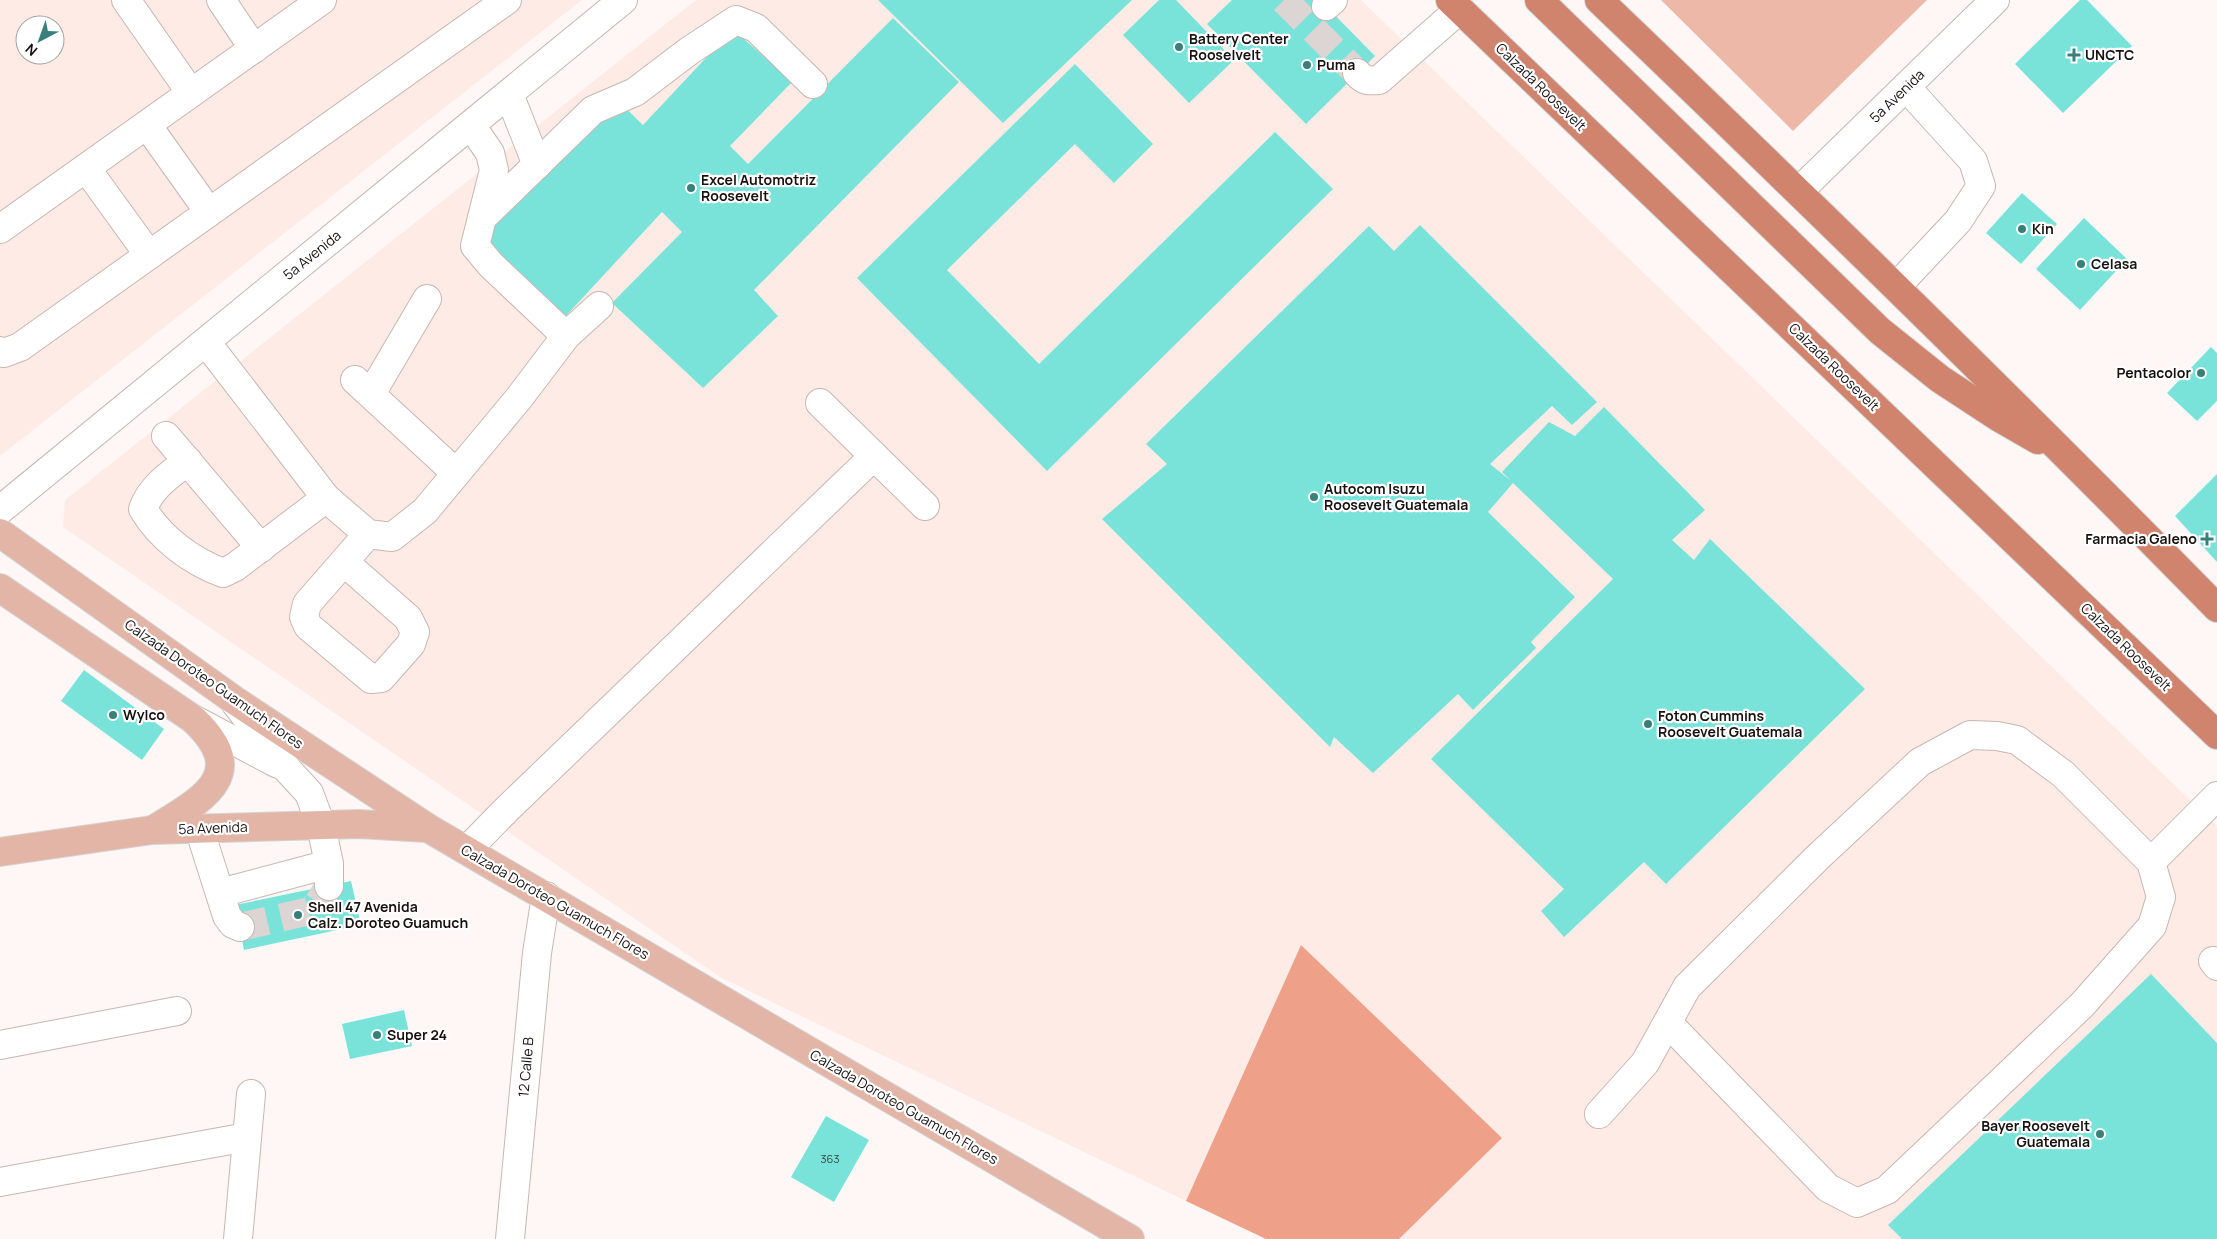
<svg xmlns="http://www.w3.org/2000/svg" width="2217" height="1239" viewBox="0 0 2217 1239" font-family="Manrope,sans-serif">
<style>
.built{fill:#ffebe6;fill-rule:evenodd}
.green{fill:#eeb8a8}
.forest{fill:#eea089}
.building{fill:#7ae3d9}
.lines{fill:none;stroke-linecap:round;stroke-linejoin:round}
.minor-tunnel{stroke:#dcd5d3;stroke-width:28;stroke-dasharray:28 14;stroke-linecap:butt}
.minor-casing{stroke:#c6b7b2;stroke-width:30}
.major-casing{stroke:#d5d5d4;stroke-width:30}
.highway-casing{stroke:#d5d5d4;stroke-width:30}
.minor{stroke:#fff;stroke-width:28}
.major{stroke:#e3b5a7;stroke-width:28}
.highway{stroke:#d0836d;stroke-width:28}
.poi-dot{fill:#388079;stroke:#fff;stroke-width:2}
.labels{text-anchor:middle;stroke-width:4.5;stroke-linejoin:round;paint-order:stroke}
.number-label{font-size:11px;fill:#304744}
.poi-label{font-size:14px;font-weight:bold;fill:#181312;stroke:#fff;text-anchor:start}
.street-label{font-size:14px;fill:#181312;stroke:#fff}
</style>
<rect width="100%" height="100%" fill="#fef7f5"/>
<!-- built -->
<g class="built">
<path d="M0,0H582L0,456ZM25,25H55V55H25Z"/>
<path d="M696,0H1361L2217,826V1239H1399L1502,1138L1301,945L1186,1201L720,977L63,527L65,500Z"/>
</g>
<!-- green -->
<path class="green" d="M1661,0H1927L1793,131Z"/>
<!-- forest -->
<path class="forest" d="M1301,945L1502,1138L1399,1239H1266L1186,1201Z"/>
<!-- building -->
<g class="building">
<path d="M878,0H1132L1003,123Z"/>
<path d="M1159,0H1176L1234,60L1189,103L1123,35Z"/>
<path d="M1232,0H1320L1375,56L1306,124L1207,24Z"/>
<path d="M2080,0H2087L2132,46L2063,113L2015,64Z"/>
<path d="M893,18L959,82L754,290L778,316L703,388L612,303L682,232L662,212L564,318L478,242L612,95L643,125L733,29L792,82L730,146L748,164Z"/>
<path d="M1075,64L1153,144L1114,183L1075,144L947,270L1039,364L1275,132L1333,189L1047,471L857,278Z"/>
<path d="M2022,193L2057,224L2021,264L1986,233Z"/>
<path d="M2084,218L2127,259L2080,310L2036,269Z"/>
<path d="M1420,225L1597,402L1572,425L1552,406L1490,464L1510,480L1502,472L1549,422L1575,436L1604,407L1705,510L1672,540L1694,560L1710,539L1865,689L1666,884L1644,862L1564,937L1541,911L1564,889L1431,759L1613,579L1513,483L1488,512L1575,597L1531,642L1536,648L1473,710L1458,694L1373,773L1334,737L1330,747L1102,519L1167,464L1146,444L1369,226L1394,251Z"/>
<path d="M2211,347L2217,353V401L2197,421L2167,393Z"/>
<path d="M2217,474V562L2175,516Z"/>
<path d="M84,670L164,729L142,760L61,701Z"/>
<path d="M351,881L361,925L244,950L235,905Z"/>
<path d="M2151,974L2217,1043V1239H1902L1888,1225Z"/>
<path d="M404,1010L412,1046L350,1059L342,1024Z"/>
<path d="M826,1116L869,1140L834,1202L791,1177Z"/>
</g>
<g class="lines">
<!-- minor-tunnel -->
<g class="minor-tunnel">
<path d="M1284,0L1357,73"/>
<path d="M240,927L310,911L317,905L329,886"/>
</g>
<!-- minor casing -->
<g class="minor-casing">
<g id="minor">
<path d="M126,0L191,93"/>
<path d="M221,0L254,49"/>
<path d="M1326,6L1333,0"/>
<path d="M1357,73C1364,81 1369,81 1379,80L1460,9"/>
<path d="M509,94L537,165"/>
<path d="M147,125L209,212"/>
<path d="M471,125L490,153L494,170L475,246L491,265L566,336"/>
<path d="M86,168L149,255"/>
<path d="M1799,191L1995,0"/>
<path d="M482,218L593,110L635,92L689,51L736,20L756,28L813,84"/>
<path d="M0,229L322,0"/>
<path d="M1896,287L1958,221L1981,186L1973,161L1906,87"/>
<path d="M206,342L326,498L368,534L392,537L425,511L519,398L566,336L599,306"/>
<path d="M0,351L4,353L20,347L507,0"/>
<path d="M355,380L456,473"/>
<path d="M371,394L427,299"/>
<path d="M820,403L925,506"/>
<path d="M166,436L261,548"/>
<path d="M188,461C169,475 151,487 143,509C160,538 191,561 223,573L235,567L326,498"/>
<path d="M0,510L623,0"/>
<path d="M344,562L408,618L415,632L411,644L381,678L371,679L308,626L304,617L307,604L368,534"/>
<path d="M236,704L286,768L309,793L321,825L329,864"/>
<path d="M193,719L278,764"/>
<path d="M199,828L227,916L233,924L240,927"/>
<path d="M467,850L505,811L874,456"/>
<path d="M2151,862L2217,796"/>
<path d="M220,893L329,864V886"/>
<path d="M2213,961L2217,966"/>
<path d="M0,1045L177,1011"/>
<path d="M1599,1114L1645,1063L1687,987L1819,856L1920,762L1970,735L1997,736L2017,740L2063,774L2151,862L2161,897L2152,926L2082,1005L1887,1190L1857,1203L1828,1188L1668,1023"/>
<path d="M0,1182L247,1137"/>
<path d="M238,1239L251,1094"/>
<path d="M510,1239L537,953L546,896"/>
</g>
</g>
<!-- major casing -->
<g class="major-casing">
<g id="major">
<path d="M0,533L234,700L428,828L1130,1239"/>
<path d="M0,588L193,719C253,775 201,800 153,830"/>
<path d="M0,852L152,830L359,824L426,828"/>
</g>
</g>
<!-- highway casing -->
<g class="highway-casing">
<g id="highway">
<path d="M1450,0L2217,735"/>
<path d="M1539,0L1880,331L1940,379L1998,417L2038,440"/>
<path d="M1599,0C1808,200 2015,402 2217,608"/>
</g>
</g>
<!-- minor -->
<use href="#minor" class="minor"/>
<!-- major -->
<use href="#major" class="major"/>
<!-- highway -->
<use href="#highway" class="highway"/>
</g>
<!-- markers -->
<g class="poi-dot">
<circle cx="1179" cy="47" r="5"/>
<path d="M2071.5 47.5h5v5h5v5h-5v5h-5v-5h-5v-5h5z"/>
<circle cx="1307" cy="65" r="5"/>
<circle cx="691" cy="188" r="5"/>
<circle cx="2022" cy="229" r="5"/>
<circle cx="2081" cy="264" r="5"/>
<circle cx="2201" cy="373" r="5"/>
<circle cx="1314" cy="497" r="5"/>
<path d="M2204.5 531.5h5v5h5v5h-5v5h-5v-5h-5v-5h5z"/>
<circle cx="113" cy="715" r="5"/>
<circle cx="1648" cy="724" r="5"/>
<circle cx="298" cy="915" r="5"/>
<circle cx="377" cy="1035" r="5"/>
<circle cx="2100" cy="1134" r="5"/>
</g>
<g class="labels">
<!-- number labels -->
<g class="number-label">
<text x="830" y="1163">363</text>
</g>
<!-- poi labels -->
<g class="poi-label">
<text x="1189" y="44">Battery Center<tspan x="1189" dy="16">Rooselvelt</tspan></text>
<text x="2085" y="60">UNCTC</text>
<text x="1317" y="70">Puma</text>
<text x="701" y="185">Excel Automotriz<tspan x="701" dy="16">Roosevelt</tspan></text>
<text x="2032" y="234">Kin</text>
<text x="2091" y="269">Celasa</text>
<text x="2191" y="378" text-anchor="end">Pentacolor</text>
<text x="1324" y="494">Autocom Isuzu<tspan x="1324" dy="16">Roosevelt Guatemala</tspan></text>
<text x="2197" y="544" text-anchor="end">Farmacia Galeno</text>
<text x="123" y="720">Wylco</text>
<text x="1658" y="721">Foton Cummins<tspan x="1658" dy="16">Roosevelt Guatemala</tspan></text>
<text x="308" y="912">Shell 47 Avenida<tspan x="308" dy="16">Calz. Doroteo Guamuch</tspan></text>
<text x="387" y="1040">Super 24</text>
<text x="2090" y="1131" text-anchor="end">Bayer Roosevelt<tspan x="2090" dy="16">Guatemala</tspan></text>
</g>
<!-- street labels -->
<g class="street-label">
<text transform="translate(1541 87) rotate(44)" y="5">Calzada Roosevelt</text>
<text transform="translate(1897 96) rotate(-44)" y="5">5a Avenida</text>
<text transform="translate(312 255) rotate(-39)" y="5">5a Avenida</text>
<text transform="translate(1834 367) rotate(44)" y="5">Calzada Roosevelt</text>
<text transform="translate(2126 647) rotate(44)" y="5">Calzada Roosevelt</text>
<text transform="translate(214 684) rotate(35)" y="5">Calzada Doroteo Guamuch Flores</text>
<text transform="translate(213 828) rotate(-2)" y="5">5a Avenida</text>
<text transform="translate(555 902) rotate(30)" y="5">Calzada Doroteo Guamuch Flores</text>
<text transform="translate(526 1067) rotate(-85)" y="5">12 Calle B</text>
<text transform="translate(904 1107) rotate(30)" y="5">Calzada Doroteo Guamuch Flores</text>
</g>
</g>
<!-- north arrow -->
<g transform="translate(40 40) rotate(221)"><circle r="24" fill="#ffffff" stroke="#a3a1a0"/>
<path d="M0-4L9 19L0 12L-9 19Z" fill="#388079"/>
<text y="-8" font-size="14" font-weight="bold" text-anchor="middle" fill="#181312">N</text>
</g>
</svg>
